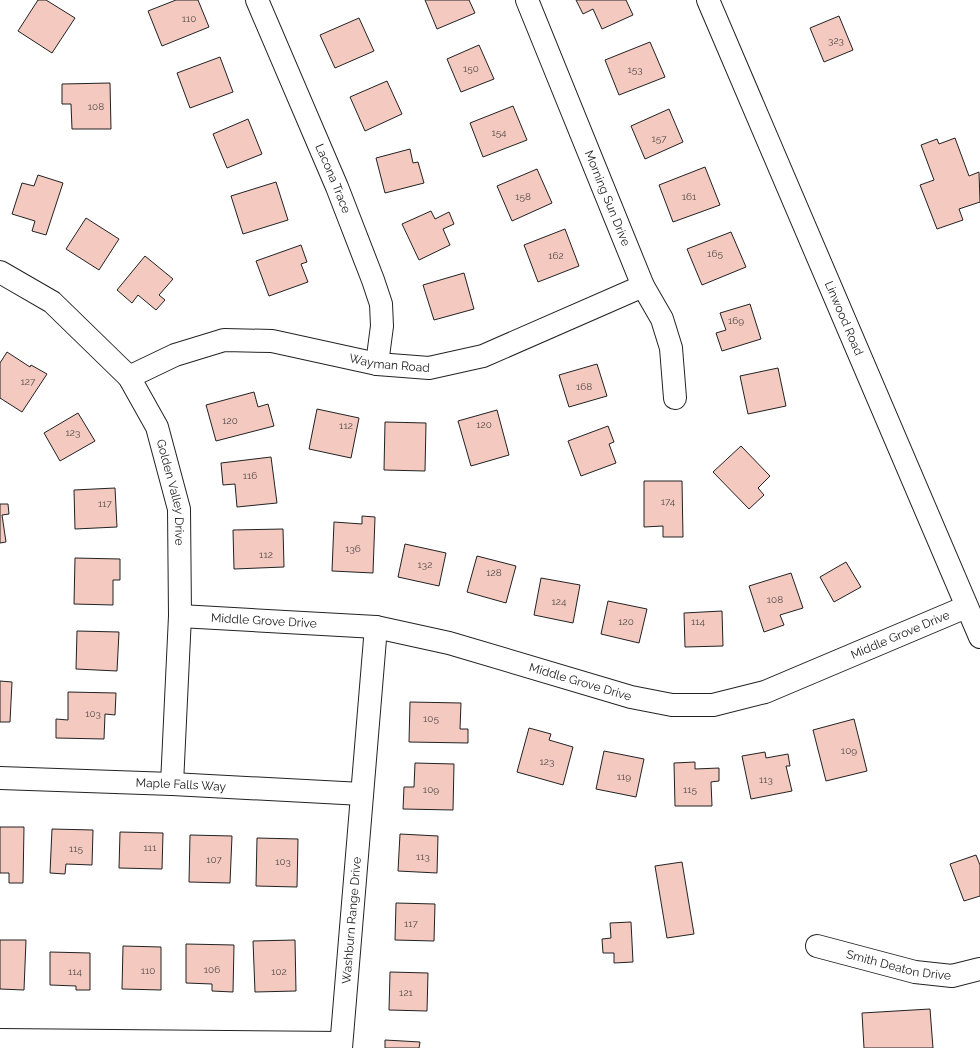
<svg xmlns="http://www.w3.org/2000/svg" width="980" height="1048" viewBox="0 0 980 1048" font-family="Raleway,sans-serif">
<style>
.building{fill:#f3c9c0;stroke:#222}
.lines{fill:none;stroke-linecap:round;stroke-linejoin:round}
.minor-casing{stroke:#222;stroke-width:24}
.minor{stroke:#fff;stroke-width:22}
.labels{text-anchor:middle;stroke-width:3;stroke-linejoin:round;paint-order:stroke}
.number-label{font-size:10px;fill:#564c4a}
.street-label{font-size:12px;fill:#222;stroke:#fff}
</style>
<rect width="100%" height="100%" fill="#fff"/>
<!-- building -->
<g class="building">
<path d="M38,0H46L75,18L52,53L18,31Z"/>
<path d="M176,0H198L209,27L162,46L148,11Z"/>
<path d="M425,0H469L475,13L437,29Z"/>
<path d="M576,0H626L633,15L602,29L593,9L583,14Z"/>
<path d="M839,16L853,50L824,62L810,28Z"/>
<path d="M359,18L374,51L335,68L320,35Z"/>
<path d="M650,42L665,77L619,95L605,60Z"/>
<path d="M479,45L494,79L461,92L447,59Z"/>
<path d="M220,57L233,92L190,108L177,73Z"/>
<path d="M387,81L402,114L365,131L350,97Z"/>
<path d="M110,83L111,129H72L71,104H62V84Z"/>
<path d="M513,106L527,140L483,157L470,123Z"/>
<path d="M669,109L683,142L645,159L631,126Z"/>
<path d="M248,119L262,154L227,168L213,134Z"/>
<path d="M955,138L969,176L979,172L980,202L959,209L963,220L937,229L920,185L934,180L921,145L937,139L939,144Z"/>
<path d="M410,149L413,163L418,162L424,183L385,193L376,158Z"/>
<path d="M705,167L720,205L673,222L659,185Z"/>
<path d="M537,169L552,203L512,221L497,186Z"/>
<path d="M38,175L63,183L46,235L32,231L35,221L12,214L22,183L34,186Z"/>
<path d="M276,182L288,220L243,234L231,196Z"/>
<path d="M431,211L435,219L449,212L454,224L443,229L450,245L419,260L402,224Z"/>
<path d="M86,218L119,239L99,270L66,249Z"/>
<path d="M565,229L579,266L538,282L524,245Z"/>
<path d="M731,232L746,267L702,285L687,249Z"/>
<path d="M301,245L307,262L301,264L308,282L269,296L256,261Z"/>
<path d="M145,256L173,279L159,295L165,300L156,310L138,295L132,303L117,290Z"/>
<path d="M464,273L474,309L434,320L423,285Z"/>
<path d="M750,304L761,339L722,351L716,333L726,330L720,313Z"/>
<path d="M7,352L30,367L31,365L47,374L22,412L0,398V363Z"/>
<path d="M597,364L607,396L569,407L559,375Z"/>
<path d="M778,368L786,406L748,414L740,376Z"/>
<path d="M254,392L258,407L268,404L274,426L216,441L206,405Z"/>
<path d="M317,409L359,418L351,458L309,449Z"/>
<path d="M497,410L509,455L471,466L458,421Z"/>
<path d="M78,413L95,441L60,461L44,433Z"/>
<path d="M385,422L426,423L425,471L384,470Z"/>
<path d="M608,426L614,442L609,444L616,463L581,476L568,441Z"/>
<path d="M741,446L770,476L758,488L764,495L749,509L713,472Z"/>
<path d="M271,457L277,503L237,507L235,484L223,485L221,463Z"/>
<path d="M644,481H682L683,537H663V526L644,527Z"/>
<path d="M115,488L117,527L75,529L74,490Z"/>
<path d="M0,504H8L9,514L2,515L6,542L0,543Z"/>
<path d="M362,516L375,517L373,573L332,571L334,522L362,524Z"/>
<path d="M283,529L284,567L234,569L233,530Z"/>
<path d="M405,544L446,553L439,586L398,577Z"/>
<path d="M477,556L516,566L506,603L467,592Z"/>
<path d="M75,558L120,559V580H113V605L74,604Z"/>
<path d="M846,562L861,587L834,602L820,577Z"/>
<path d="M791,573L803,608L780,615L784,625L764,632L749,586Z"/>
<path d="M541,578L580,585L573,623L534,615Z"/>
<path d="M608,601L647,609L639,643L601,634Z"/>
<path d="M722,611L723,646L685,647L684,613Z"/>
<path d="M77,631L119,632L117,671L76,669Z"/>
<path d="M0,681L12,682L10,722H0Z"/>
<path d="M68,692L116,693L115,715L105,714L104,739L56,738V719L68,720Z"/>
<path d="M410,702L461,703L460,729H468V743L409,742Z"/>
<path d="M854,719L867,771L826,781L813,730Z"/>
<path d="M529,728L551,734L549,740L573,747L563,785L517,772Z"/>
<path d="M604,751L644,759L636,797L596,789Z"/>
<path d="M765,752L766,758L788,754L790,766H786L792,791L751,799L742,756Z"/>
<path d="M695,762V769L719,768V781L711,782L712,806H675L674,763Z"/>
<path d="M415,763L454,764L453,810L403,809L404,787H414Z"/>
<path d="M0,827H24L23,883H9V873H0Z"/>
<path d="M52,829L93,830L92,865L66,864L65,874L50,873Z"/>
<path d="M120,832L163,833L162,869L119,868Z"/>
<path d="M400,834L438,836L437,873L398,871Z"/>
<path d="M190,835L232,836L230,883L189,882Z"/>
<path d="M257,838L298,839L297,887L256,886Z"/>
<path d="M976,855L980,865V896L964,901L950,864Z"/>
<path d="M682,862L694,934L667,938L655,866Z"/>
<path d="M396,903L435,904L434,941L395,940Z"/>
<path d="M631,922L633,962L614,963V953H603L602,939L611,938L610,923Z"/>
<path d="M0,940H26L24,990L0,989Z"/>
<path d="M295,940L296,991L255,992L253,941Z"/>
<path d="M186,944L234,945L233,992L212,991V984L186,983Z"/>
<path d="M123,946L161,947V990L122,989Z"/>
<path d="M50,952L90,953V990H76V986L50,985Z"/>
<path d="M390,972L428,973L427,1011L389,1010Z"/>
<path d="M930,1009L933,1048H864L862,1013Z"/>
<path d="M385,1040L420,1042L419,1048H385Z"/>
</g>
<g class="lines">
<!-- minor casing -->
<g class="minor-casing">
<g id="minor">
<path id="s1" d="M257,0L337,187L373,280L381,304L382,326L377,364"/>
<path id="s2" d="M527,0L643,286L662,319L671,348L675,398"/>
<path id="s3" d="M708,0L980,637"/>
<path id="s4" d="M0,272L52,302L129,377L157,427L179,509L180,616L172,784"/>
<path id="s5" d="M129,377L175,355L224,340L272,341L377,364L429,368L483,356L643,286"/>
<path id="s6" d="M180,616L376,627L449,643L631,697L672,705H713L765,692L966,607"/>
<path id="s7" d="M0,778L172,784L362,794"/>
<path id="s8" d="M817,946L915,972L952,976L980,969"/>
<path d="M0,1040L341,1043"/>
<path id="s9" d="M341,1048L376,627"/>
</g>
</g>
<!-- minor -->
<use href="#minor" class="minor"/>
</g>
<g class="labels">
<!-- number labels -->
<g class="number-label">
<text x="189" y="22">110</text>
<text x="836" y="44">323</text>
<text x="471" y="72">150</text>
<text x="635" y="73">153</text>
<text x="96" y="110">108</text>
<text x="499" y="136">154</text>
<text x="659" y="142">157</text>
<text x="523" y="200">158</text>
<text x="689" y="200">161</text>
<text x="715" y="257">165</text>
<text x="556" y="259">162</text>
<text x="736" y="324">169</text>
<text x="28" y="385">127</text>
<text x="584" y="390">168</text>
<text x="230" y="424">120</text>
<text x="484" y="428">120</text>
<text x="346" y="429">112</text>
<text x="73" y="436">123</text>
<text x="250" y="479">116</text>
<text x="668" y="505">174</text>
<text x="105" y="507">117</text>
<text x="353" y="552">136</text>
<text x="266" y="558">112</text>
<text x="425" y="568">132</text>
<text x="494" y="576">128</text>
<text x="775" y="603">108</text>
<text x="559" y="605">124</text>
<text x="626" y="625">120</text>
<text x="698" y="625">114</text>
<text x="93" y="717">103</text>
<text x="431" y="722">105</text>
<text x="849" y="754">109</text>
<text x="547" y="765">123</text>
<text x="624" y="780">119</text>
<text x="766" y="783">113</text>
<text x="431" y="793">109</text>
<text x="690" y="793">115</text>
<text x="150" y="851">111</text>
<text x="76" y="852">115</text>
<text x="423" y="860">113</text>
<text x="214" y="863">107</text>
<text x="283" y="865">103</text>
<text x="411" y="927">117</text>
<text x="212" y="973">106</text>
<text x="148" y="974">110</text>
<text x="75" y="975">114</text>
<text x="279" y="975">102</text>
<text x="406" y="996">121</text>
</g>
<!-- street labels -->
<g class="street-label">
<text dy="4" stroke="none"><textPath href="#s1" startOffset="194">Lacona Trace</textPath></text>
<text dy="4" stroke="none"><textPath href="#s2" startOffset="214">Morning Sun Drive</textPath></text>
<text dy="4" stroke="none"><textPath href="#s3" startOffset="346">Linwood Road</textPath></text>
<text dy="4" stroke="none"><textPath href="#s5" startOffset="270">Wayman Road</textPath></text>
<text dy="4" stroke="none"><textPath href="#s4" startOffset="292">Golden Valley Drive</textPath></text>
<text dy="4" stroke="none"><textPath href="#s6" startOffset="84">Middle Grove Drive</textPath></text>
<text dy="4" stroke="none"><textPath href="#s6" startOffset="744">Middle Grove Drive</textPath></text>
<text dy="4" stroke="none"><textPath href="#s6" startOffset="408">Middle Grove Drive</textPath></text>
<text dy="4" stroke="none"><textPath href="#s7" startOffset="181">Maple Falls Way</textPath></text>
<text dy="4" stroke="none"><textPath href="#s9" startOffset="128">Washburn Range Drive</textPath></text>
<text dy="4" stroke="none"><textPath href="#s8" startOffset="84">Smith Deaton Drive</textPath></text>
</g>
</g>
</svg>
